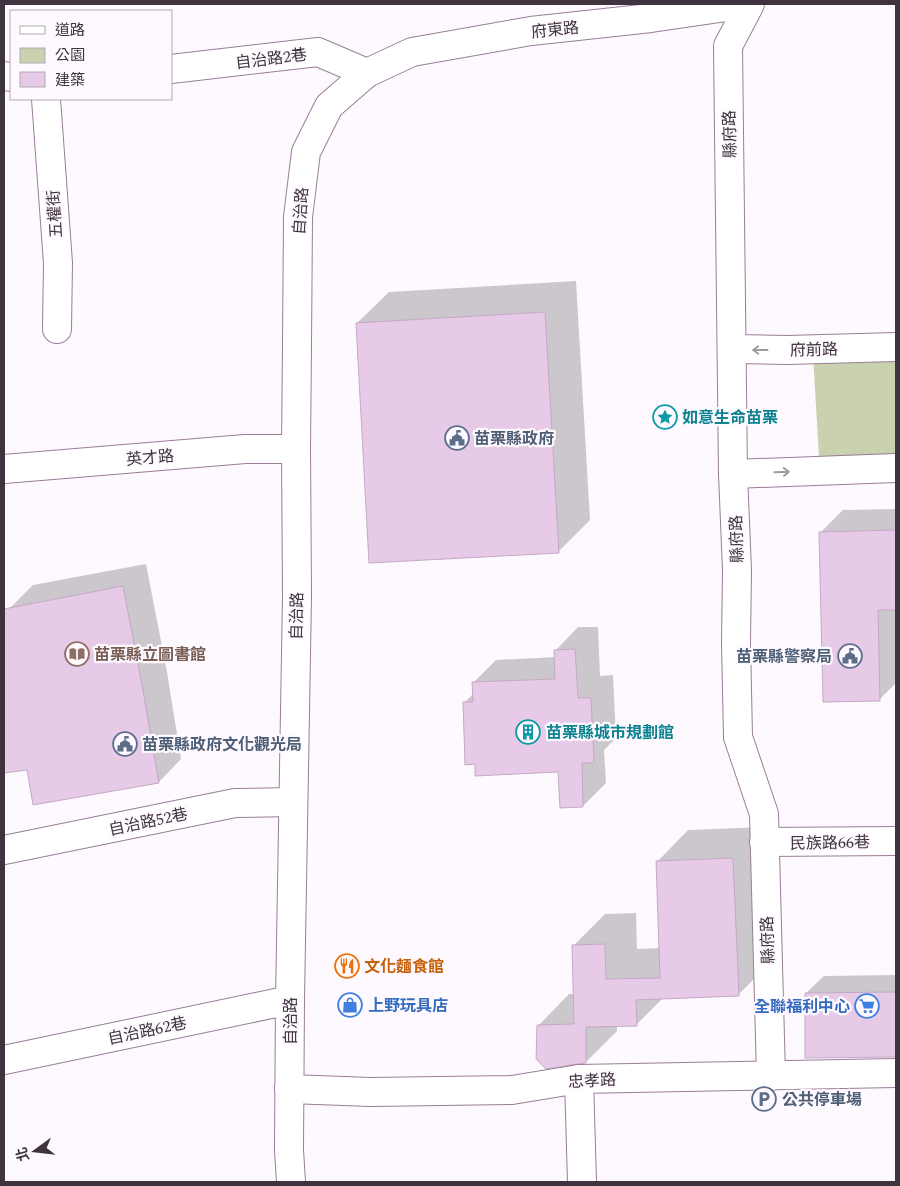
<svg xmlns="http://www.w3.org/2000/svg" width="900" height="1186" viewBox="0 0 900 1186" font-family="Spectral,'Noto Sans TC',serif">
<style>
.green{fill:#cad1ae}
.shadow{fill:#0003}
.building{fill:#e6cae7;stroke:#c4a9c5}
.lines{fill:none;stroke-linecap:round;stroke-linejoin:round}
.minor-casing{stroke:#987e98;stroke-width:30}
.tertiary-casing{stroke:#987e98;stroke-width:30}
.minor{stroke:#fff;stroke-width:28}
.tertiary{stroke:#fff;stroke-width:28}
.oneway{stroke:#9e999e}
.labels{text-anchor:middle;stroke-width:4.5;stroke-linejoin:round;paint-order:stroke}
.street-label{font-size:16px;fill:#3e333e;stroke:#fef9ff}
.culture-label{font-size:16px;font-weight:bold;fill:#0d838f;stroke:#fef9ff;text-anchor:start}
.service-label{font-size:16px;font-weight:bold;fill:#4e5e75;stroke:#fef9ff;text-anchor:start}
.education-label{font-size:16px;font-weight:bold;fill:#785e54;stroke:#fef9ff;text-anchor:start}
.food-label{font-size:16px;font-weight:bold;fill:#c56008;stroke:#fef9ff;text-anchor:start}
.shop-label{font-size:16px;font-weight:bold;fill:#366cbe;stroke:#fef9ff;text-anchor:start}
</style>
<rect width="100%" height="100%" fill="#fef9ff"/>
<!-- green -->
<path class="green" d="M813,355H896V455L819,457Z"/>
<!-- shadow -->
<g class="shadow">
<path d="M576,281L590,520L558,552L357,323L389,292Z"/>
<path d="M896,509V683L879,700L820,533L843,510Z"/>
<path d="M146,564L167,672L181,759L159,782L28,768L4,772V647L17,645L10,608L33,585Z"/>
<path d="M578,627H598L600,676L613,675L616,738L604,750L606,783L583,806L559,771L476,763L464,703L474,693L473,683L496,660L556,657V650Z"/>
<path d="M764,827L769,964L738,995L663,998L636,1025H617V1031L586,1062L538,1026L569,994H575L574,945L605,914L636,913L637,949L660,948L657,862L688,830Z"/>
<path d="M896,975V1056L807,1057L806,993L824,976Z"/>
</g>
<!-- building -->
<g class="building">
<path d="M545,312L559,553L369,563L356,323Z"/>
<path d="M896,530V610H878L880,701L823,702L819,532Z"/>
<path d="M123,586L144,696L159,783L33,805L27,770L4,773V609Z"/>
<path d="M575,649L578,698H591L594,763H582L583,807L560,808L558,772L475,776V764L465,765L463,702H473L472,682L555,679L554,650Z"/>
<path d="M733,858L739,996L636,1000L637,1026L586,1027V1063L577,1064L546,1069L536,1059L537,1025L574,1024L572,945L605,944L606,979L660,978L656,861Z"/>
<path d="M896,992V1057L805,1058V993Z"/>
</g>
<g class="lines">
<!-- minor casing -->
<g class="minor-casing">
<g id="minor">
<path d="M171,69L318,52L367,73"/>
<path d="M4,76L11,77"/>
<path d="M46,99L58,263L57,329"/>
<path d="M732,349L787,350L896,347"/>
<path d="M733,474L896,468"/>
<path d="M764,842L896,841"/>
<path d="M4,850L235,803L293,802"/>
<path d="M4,1060L290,1000"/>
<path d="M579,1079L582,1182"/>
<path d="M289,1089L371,1092L512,1090L579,1079L896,1073"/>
</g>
</g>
<!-- tertiary casing -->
<g class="tertiary-casing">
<g id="tertiary">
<path d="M750,4L728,46L733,474L737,570L736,643L738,737L764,814L771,1076"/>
<path d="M4,469L245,449H296"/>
<path d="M291,1182L289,1150L290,1000L297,596L296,449L297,345L298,217L306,152L329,106L367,73L412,52L531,31L651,18L747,4"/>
</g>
</g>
<!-- minor -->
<use href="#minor" class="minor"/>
<!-- tertiary -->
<use href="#tertiary" class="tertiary"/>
</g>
<!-- one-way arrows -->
<defs><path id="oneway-shaft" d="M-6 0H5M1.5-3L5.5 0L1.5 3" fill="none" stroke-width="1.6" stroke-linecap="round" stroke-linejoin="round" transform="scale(1.25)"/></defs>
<g class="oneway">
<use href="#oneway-shaft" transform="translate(760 350) rotate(-180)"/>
<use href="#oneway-shaft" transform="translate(782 472) rotate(-2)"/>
</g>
<!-- icons -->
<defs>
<g id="sight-ring" transform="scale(1.25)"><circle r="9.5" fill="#fef9ff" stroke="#0f9aa8" stroke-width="1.5"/><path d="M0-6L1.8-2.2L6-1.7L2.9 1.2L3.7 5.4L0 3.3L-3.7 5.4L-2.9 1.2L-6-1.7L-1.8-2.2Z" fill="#0f9aa8"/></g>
<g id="civic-ring" transform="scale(1.25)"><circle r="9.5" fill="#fef9ff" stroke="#5c6f8a" stroke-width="1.5"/><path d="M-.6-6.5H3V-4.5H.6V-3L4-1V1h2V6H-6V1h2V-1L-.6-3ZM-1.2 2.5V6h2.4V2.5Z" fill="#5c6f8a"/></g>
<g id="library-ring" transform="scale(1.25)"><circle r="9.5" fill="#fef9ff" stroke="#8d6e63" stroke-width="1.5"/><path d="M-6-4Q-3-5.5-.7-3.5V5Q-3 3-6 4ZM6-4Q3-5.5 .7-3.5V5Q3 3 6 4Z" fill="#8d6e63"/></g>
<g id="building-ring" transform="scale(1.25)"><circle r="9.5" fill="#fef9ff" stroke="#0f9aa8" stroke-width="1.5"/><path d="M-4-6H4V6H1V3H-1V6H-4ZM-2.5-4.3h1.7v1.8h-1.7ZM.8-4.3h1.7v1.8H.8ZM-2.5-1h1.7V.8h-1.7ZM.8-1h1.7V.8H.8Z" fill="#0f9aa8"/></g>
<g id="restaurant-ring" transform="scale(1.25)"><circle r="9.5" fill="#fef9ff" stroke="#e8710a" stroke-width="1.5"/><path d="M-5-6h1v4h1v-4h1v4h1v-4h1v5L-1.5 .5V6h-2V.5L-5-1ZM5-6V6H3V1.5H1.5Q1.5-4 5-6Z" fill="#e8710a"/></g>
<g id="shop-ring" transform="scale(1.25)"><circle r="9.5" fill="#fef9ff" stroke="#3f7fe0" stroke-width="1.5"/><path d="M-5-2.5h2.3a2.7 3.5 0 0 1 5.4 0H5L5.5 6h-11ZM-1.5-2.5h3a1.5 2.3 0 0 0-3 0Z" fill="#3f7fe0"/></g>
<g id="supermarket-ring" transform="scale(1.25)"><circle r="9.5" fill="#fef9ff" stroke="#3f7fe0" stroke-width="1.5"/><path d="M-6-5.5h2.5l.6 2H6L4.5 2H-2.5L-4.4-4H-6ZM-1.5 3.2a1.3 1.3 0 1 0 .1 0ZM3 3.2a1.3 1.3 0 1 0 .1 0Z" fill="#3f7fe0"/></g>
<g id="parking-ring" transform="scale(1.25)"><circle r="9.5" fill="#fef9ff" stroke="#5c6f8a" stroke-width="1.5"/><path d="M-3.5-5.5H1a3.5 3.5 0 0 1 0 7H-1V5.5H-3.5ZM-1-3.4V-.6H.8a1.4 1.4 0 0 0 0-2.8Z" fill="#5c6f8a"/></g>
</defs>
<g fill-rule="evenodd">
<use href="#sight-ring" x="665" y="417"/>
<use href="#civic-ring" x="457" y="438"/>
<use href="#library-ring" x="77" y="654"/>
<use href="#civic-ring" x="850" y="656"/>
<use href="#building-ring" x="528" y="732"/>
<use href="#civic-ring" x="125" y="744"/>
<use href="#restaurant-ring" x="347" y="966"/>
<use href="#shop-ring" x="350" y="1005"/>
<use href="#supermarket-ring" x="867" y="1006"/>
<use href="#parking-ring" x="764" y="1099"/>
</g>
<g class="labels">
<!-- street labels -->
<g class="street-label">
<text transform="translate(555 29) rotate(-6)" y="6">府東路</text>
<text transform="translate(271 58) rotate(-7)" y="6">自治路2巷</text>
<text transform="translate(729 134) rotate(-91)" y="6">縣府路</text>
<text transform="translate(300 211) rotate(-86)" y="6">自治路</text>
<text transform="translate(54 214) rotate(-94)" y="6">五權街</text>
<text transform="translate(814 349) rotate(-1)" y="6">府前路</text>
<text transform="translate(150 457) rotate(-5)" y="6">英才路</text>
<text transform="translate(736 539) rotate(-92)" y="6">縣府路</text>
<text transform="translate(296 616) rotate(-89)" y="6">自治路</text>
<text transform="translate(148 821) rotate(-12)" y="6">自治路52巷</text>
<text transform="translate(830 842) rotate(-1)" y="6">民族路66巷</text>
<text transform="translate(767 940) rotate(-92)" y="6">縣府路</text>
<text transform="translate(290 1021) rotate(-90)" y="6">自治路</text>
<text transform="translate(147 1030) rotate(-12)" y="6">自治路62巷</text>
<text transform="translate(592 1080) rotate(-3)" y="6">忠孝路</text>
</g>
<!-- culture labels -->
<g class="culture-label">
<text x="682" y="423">如意生命苗栗</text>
<text x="546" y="738">苗栗縣城市規劃館</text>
</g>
<!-- service labels -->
<g class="service-label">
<text x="474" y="444">苗栗縣政府</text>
<text x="832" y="662" text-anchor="end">苗栗縣警察局</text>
<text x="142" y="750">苗栗縣政府文化觀光局</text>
<text x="782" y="1105">公共停車場</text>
</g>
<!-- education labels -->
<g class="education-label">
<text x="94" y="660">苗栗縣立圖書館</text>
</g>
<!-- food labels -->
<g class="food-label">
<text x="364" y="972">文化麵食館</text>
</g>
<!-- shop labels -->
<g class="shop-label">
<text x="368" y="1011">上野玩具店</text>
<text x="850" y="1012" text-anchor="end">全聯福利中心</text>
</g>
</g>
<!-- border -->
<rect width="900" height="1186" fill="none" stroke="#3e333e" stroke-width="10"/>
<!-- legend -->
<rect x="10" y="10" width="162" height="90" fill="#fef9ff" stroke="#b1aab2"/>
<rect x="20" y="26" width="25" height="8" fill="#ffffff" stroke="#b1aab2"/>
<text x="55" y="35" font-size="15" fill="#3e333e">道路</text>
<rect x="20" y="48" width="25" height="15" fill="#cad1ae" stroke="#b1aab2"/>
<text x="55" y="60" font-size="15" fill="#3e333e">公園</text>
<rect x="20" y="72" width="25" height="15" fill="#e6cae7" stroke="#b1aab2"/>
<text x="55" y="85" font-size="15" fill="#3e333e">建築</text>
<!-- north arrow -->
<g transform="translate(35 1151) rotate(255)" stroke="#fef9ff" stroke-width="4" paint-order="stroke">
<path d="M0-4L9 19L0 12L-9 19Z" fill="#3e333e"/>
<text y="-8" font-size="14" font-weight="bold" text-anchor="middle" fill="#3e333e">北</text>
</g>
</svg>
